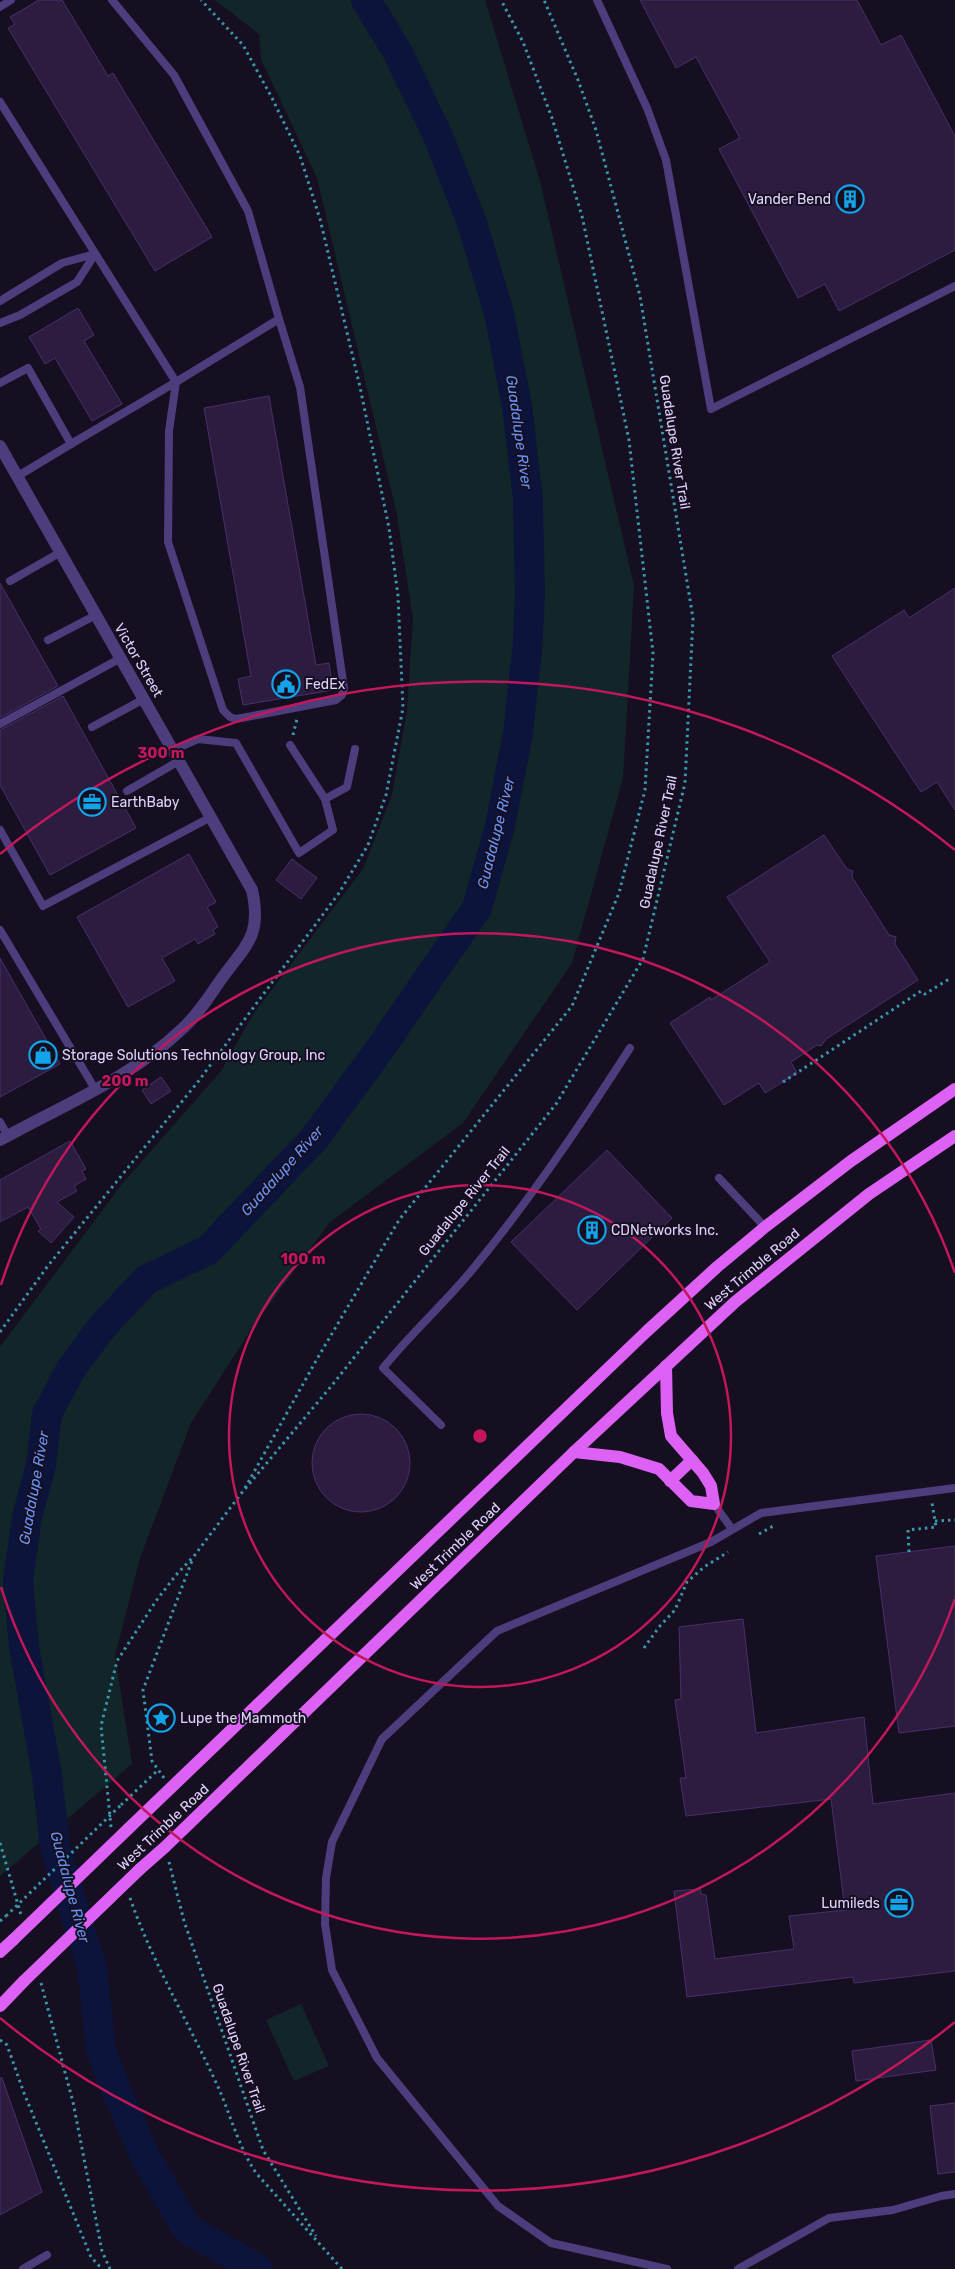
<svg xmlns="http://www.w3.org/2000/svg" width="955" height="2269" viewBox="0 0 955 2269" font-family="Rubik,sans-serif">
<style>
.green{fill:#12262a}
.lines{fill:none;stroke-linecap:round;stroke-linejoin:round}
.river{stroke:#0d143c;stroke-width:30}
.building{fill:#2b1c40;stroke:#48306b}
.path{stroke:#3799ab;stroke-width:3;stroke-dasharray:2.5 4;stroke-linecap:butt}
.lane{stroke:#4d3d7c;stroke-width:8}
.street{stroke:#4d3d7c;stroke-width:12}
.primary{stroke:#dd61f4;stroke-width:12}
.path-bridge{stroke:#3799ab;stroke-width:3;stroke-dasharray:2.5 4;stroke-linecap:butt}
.primary-bridge{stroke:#dd61f4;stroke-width:12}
.ring{fill:none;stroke:#c2185b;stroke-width:2.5}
.labels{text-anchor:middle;stroke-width:4;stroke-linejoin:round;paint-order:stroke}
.poi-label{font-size:14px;fill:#e0d2fc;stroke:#160f21;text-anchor:start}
.street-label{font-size:14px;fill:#e0d2fc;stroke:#160f21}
.water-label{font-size:15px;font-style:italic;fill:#6794f4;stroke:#160f21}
.centre{fill:#c2185b;stroke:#160f21;stroke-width:2.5}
.ring-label{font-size:15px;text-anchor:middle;font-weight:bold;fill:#c2185b;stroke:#160f21;stroke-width:4;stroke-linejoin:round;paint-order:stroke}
</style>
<rect width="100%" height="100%" fill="#160f21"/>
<!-- green -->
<g class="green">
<path d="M215,0H485L540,181L634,586L623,778L572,963L463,1123L329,1223L250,1331L191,1423L140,1558L115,1656L132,1764L0,1876V1347L122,1184L221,1071L254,1013L363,869L392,795L407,711L413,619L397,515L317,178L261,59L259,34Z"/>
<path d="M301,2004L329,2066L294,2081L266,2020Z"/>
</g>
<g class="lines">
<!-- river -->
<path class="river" d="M258,2269L187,2229L147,2160L115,2088L101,2050L92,1968L55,1847L47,1775L24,1647L18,1581L27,1517L41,1465L47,1414L71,1369L102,1327L146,1280L208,1250L313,1140L377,1053L477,908L500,826L518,733L528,640L530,593L528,499L517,406L499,313L472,223L438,136L397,51L366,0"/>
</g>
<!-- building -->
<g class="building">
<path d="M39,0H62L108,76L113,73L212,237L155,271L8,28L15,24L10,17Z"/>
<path d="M640,0H857L881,45L901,35L955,136V250L839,311L825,284L798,298L719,149L740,138L696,57L676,68Z"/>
<path d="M78,308L94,335L84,341L122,404L92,421L55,358L45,364L29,337Z"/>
<path d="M269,396L316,665L329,663L333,690L243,705L238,679L251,676L204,408Z"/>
<path d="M0,583L58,686L0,718Z"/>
<path d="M955,588V810L937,782L921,792L832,656L904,610L909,618Z"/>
<path d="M63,696L136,828L50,875L0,785V730Z"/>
<path d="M824,835L847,869L853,871L852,877L889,935L896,937L895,944L918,980L826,1039L821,1046L817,1045L791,1062L797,1073L765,1093L759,1083L724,1105L670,1023L710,997L711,1000L770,962L727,897Z"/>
<path d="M189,854L216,902L207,907L218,927L213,930L215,934L198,944L195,939L162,958L175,981L128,1007L77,917Z"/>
<path d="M292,859L317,878L301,899L276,880Z"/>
<path d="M0,958L60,1064L0,1097Z"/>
<path d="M161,1077L171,1091L151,1104L142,1090Z"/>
<path d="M70,1141L86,1169L82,1171L86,1179L74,1186L77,1191L57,1202L74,1217L51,1243L38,1231L41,1229L28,1207L0,1222V1180Z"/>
<path d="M607,1150L672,1218L577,1310L511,1242Z"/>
<circle cx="361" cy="1463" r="49"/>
<path d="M955,1546V1726L899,1733L876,1556Z"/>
<path d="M743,1619L756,1733L864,1717L873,1804L955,1793V1971L854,1983L853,1977L687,1997L674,1891L700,1889L701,1894L706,1895L715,1959L794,1949L789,1916L845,1910L831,1799L686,1816L680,1778H686L675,1700L681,1699L679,1627Z"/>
<path d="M931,2040L936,2070L856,2081L852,2051Z"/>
<path d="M0,2078H2L42,2192L0,2215Z"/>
<path d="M955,2103V2172L938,2174L930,2106Z"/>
</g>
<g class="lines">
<!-- path -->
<g class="path">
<path d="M293,735L297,719"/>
<path d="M783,1082L921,991L925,994L949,979"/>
<path d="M0,1332L47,1267L197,1083L339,893L368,845L386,795L403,708L398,596L389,528L360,387L320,219L300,156L272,98L243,45L201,0"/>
<path d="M245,1488L317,1359L399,1220L572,1006L619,893L645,790L653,653L629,440L582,216L552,118L523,42L501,0"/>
<path d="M935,1521L955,1520"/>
<path d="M759,1534L775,1525"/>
<path d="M909,1552L908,1530L936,1527L932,1503"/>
<path d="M644,1648L659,1627L675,1610L687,1582L704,1567L728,1552"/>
<path d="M164,1778L152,1761L143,1690L193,1558"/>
<path d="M121,1805L158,1770"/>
<path d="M111,1827L101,1726L117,1661L156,1601L176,1575L194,1556L240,1495L333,1384L556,1104L643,959L685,783L693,618L640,296L596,130L578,80L544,0"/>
<path d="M0,1843L21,1915"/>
<path d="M169,1862L184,1921L263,2150L316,2236"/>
<path d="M130,1898C153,1964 190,2025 219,2089C231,2117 239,2147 256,2173L342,2269"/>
<path d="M0,1921L6,1916"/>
<path d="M41,1983L73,2102L102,2251L110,2269"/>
<path d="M0,2040L7,2045L24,2093L91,2257L102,2269"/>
</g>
<!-- lane -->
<g class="lane">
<path d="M597,0L647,108L666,160L711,409L955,286"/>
<path d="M0,7L11,0"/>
<path d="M0,102L176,382L279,319L248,211L174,75L112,0"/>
<path d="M0,301L62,263L95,254L77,282L20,315L0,323"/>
<path d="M176,382L169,431L168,542L223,710L230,717L236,719L336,700L342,695L344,688L300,387L279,319"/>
<path d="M0,383L28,368L71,444L18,476"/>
<path d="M71,444L176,382"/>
<path d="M10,581L61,552"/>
<path d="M48,640L96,615"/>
<path d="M0,724L121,658"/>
<path d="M92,727L144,699"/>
<path d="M173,750L198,739L236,743L299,853L333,830L325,799L290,745"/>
<path d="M127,791L179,761"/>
<path d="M325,799L347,787L355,749"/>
<path d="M0,830L43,906L211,817"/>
<path d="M0,930L95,1089"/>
<path d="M0,1122L8,1136"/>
<path d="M719,1178L765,1227"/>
<path d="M441,1425L383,1368C411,1333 444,1304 472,1270C530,1200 581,1124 630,1048"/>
<path d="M714,1504L732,1529"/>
<path d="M23,2269L47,2255"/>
<path d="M667,2269L551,2243L498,2206L377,2058L332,1970L325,1924L326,1878L332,1842L382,1739L497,1631L711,1542L761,1513L955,1488"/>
<path d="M738,2269L829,2218L893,2210L941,2196L955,2194"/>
</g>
<!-- street -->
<path class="street" d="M0,446L252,890C262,935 247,944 222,978C210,995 198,1015 182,1029C131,1078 61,1106 0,1140"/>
<!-- primary -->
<g class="primary">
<path d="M574,1452L620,1457L659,1469L691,1501L714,1504L711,1486L703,1473L671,1436L667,1413L666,1366"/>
<path d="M670,1481L692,1460"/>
<path d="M128,1829L646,1332L717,1267L765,1227L851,1161L955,1089"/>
<path d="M140,1869L165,1847L574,1452L735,1302L869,1194L955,1136"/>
<path d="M0,1952L13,1940"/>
<path d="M0,2006L24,1981"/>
</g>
<!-- path-bridge -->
<path class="path-bridge" d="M6,1916L121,1805"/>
<!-- primary-bridge -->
<g class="primary-bridge">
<path d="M13,1940L128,1829"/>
<path d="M24,1981L140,1869"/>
</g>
</g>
<!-- distance rings -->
<g class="ring">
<circle cx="480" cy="1436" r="251"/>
<path d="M955 1599A502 502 0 0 1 1 1587M1 1285A502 502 0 0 1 955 1273"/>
<path d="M955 2022A754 754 0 0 1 0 2018M0 854A754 754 0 0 1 955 850"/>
</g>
<!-- icons -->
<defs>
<g id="building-ring" transform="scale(1.4375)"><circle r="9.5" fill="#160f21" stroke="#11a4e9" stroke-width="1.5"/><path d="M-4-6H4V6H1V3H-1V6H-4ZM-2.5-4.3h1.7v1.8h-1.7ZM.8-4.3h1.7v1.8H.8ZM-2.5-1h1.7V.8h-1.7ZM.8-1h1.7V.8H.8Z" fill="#11a4e9"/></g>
<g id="civic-ring" transform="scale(1.4375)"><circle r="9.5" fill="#160f21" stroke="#11a4e9" stroke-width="1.5"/><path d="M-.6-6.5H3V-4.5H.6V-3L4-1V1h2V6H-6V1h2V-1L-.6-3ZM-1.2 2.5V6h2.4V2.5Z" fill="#11a4e9"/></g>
<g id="office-ring" transform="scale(1.4375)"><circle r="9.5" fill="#160f21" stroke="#11a4e9" stroke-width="1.5"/><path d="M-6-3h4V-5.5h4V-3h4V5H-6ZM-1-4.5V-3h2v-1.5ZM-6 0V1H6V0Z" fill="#11a4e9"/></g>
<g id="shop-ring" transform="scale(1.4375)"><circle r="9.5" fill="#160f21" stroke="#11a4e9" stroke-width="1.5"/><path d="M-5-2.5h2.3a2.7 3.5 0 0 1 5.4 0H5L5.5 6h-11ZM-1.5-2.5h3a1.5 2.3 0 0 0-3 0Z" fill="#11a4e9"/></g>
<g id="sight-ring" transform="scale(1.4375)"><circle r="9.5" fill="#160f21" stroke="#11a4e9" stroke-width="1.5"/><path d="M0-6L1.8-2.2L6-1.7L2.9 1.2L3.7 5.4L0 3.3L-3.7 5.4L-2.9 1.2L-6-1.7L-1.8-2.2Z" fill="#11a4e9"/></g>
</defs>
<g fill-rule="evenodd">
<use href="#building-ring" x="850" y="199"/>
<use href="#civic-ring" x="286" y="684"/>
<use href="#office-ring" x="92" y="802"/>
<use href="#shop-ring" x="43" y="1055"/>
<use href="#building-ring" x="592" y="1230"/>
<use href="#sight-ring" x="161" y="1718"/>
<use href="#office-ring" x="899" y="1903"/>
</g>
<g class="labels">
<!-- poi labels -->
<g class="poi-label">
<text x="831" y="204" text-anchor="end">Vander Bend</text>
<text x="305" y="689">FedEx</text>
<text x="111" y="807">EarthBaby</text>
<text x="62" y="1060">Storage Solutions Technology Group, Inc</text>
<text x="611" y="1235">CDNetworks Inc.</text>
<text x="180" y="1723">Lupe the Mammoth</text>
<text x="880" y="1908" text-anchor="end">Lumileds</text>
</g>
<!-- street labels -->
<g class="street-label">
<text transform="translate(675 442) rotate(81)" y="5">Guadalupe River Trail</text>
<text transform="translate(139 660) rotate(60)" y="5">Victor Street</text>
<text transform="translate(658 842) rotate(-78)" y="5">Guadalupe River Trail</text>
<text transform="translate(464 1201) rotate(-51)" y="5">Guadalupe River Trail</text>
<text transform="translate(752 1269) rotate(-40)" y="5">West Trimble Road</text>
<text transform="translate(455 1546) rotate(-44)" y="5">West Trimble Road</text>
<text transform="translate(163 1827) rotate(-43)" y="5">West Trimble Road</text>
<text transform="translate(239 2048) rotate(71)" y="5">Guadalupe River Trail</text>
</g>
<!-- water labels -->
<g class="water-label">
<text transform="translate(519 432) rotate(82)" y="5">Guadalupe River</text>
<text transform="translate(496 833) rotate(-76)" y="5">Guadalupe River</text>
<text transform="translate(282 1171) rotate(-48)" y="5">Guadalupe River</text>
<text transform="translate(34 1488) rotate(-80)" y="5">Guadalupe River</text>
<text transform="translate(70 1887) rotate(75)" y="5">Guadalupe River</text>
</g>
</g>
<circle cx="480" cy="1436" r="8" class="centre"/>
<g class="ring-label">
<text x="161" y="758">300 m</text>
<text x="125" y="1086">200 m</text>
<text x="303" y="1264">100 m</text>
</g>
</svg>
